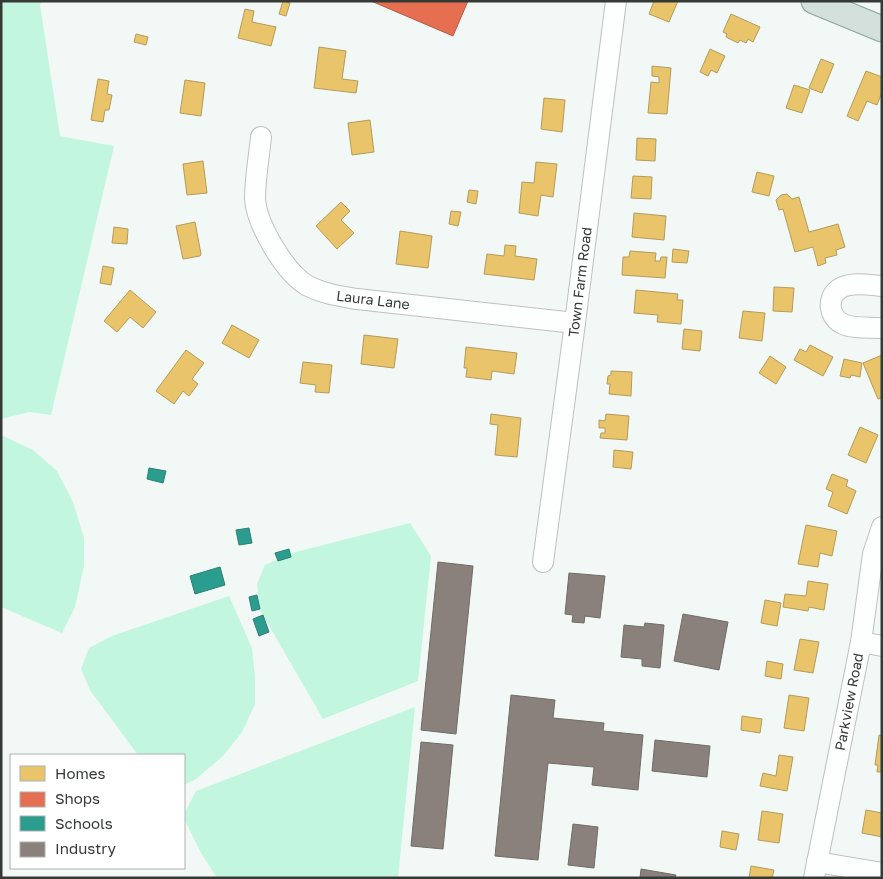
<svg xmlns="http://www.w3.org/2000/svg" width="883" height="879" viewBox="0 0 883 879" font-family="'Golos Text',sans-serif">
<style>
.green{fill:#c2f6df}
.homes{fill:#e9c46a;stroke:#b39b5b}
.shops{fill:#e76f51;stroke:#b25f49}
.schools{fill:#2a9d8f;stroke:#2d7f75}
.industry{fill:#8a817c;stroke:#706c67}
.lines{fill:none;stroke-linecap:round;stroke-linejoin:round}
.minor-casing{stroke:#bcc2bf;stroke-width:22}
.major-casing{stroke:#8ba39b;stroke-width:27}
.minor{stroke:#fdfefe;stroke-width:20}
.major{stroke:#d4e0dc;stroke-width:25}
.labels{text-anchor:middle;stroke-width:5;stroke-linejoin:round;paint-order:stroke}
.street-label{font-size:14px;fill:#353a37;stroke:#fff}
</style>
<rect width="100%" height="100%" fill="#f2f8f5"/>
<!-- green -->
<g class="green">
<path d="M1,1H42L40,5L60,136L114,146L51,415L29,412L1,419Z"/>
<path d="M1,435L33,450L57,471L73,502L84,538V566L75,607L62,633L1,607Z"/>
<path d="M410,523L431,556L418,681L323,719L260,610L257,584L265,565L292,553Z"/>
<path d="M229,596L252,648L255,678V704L242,732L223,756L196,779L184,785V755H138L90,690L81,669L89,648L112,636Z"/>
<path d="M415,707L398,878H217L201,853L184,819V814L196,791Z"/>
</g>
<!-- homes -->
<g class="homes">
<path d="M283,1L290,3L286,16L279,14Z"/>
<path d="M654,1H678L669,22L649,14Z"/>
<path d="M245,9L254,11L252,22L276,27L271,46L238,38Z"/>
<path d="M731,14L760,27L753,42L748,39L746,43L740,40L738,43L726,37L727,34L723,32Z"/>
<path d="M136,34L148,37L146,45L134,42Z"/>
<path d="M319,47L346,51L342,79L358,81L356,93L314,88Z"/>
<path d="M710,49L725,56L717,73L711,70L708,76L700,72Z"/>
<path d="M821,59L834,64L822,93L809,88Z"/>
<path d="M652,66L671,68L667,114L648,113L651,82L659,83V77L652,76Z"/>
<path d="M866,71L882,77V92L877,105L867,101L858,121L847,116Z"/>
<path d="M98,79L109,81L107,94L112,95L109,110H105L103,122L91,120Z"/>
<path d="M185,80L205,83L201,116L180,113Z"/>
<path d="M794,85L810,90L802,113L786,108Z"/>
<path d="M544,98L565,100L562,132L541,129Z"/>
<path d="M370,120L374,152L352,155L348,123Z"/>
<path d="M637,138L656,139L655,161L636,160Z"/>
<path d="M203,161L207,193L187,195L183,164Z"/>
<path d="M536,162L557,164L553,197L541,195L538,216L519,213L522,182L534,183Z"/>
<path d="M757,172L774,176L769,196L752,192Z"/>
<path d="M633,176L652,177L651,199L631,198Z"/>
<path d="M469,190L478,191L476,204L467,202Z"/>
<path d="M787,194L792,199L799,197L809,232L838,224L845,247L836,250L837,255L825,258L826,263L818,266L813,247L795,252L783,209L779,210L776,200L781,195Z"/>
<path d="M341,202L350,211L341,220L354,233L337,249L316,226Z"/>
<path d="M451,211L461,212L458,226L449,224Z"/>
<path d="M634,213L666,216L664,240L632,237Z"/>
<path d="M195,222L201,254L200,256L183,259L176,226Z"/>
<path d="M114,227L128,229L127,244L112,243Z"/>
<path d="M400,231L432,236L428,268L396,264Z"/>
<path d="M505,245L516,246L515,256L537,259L534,280L484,274L487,254L504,256Z"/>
<path d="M673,249L689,251L687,263L672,262Z"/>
<path d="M630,251L656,253L655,261H660L661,257H667L665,278L622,275L623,257H629Z"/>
<path d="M103,266L114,268L111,285L100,283Z"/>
<path d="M774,287L794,288L792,312L773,311Z"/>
<path d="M130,290L156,312L143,328L130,317L117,332L104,321Z"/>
<path d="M636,290L678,294L677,300H683L681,324L657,322L658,315L634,313Z"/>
<path d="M743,311L765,313L762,341L739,338Z"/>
<path d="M232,325L259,340L249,358L222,343Z"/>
<path d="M684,329L702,331L700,351L682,349Z"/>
<path d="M364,335L398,339L394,368L361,364Z"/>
<path d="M810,345L833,357L823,376L794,360L800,349L806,352Z"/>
<path d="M466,347L517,353L514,374L492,371L491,380L466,377L467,368H464Z"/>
<path d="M186,350L204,363L192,379L198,384L189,396L183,391L174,404L156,391Z"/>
<path d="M882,355V398L878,399L863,363Z"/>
<path d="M770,356L786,367L776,384L759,373Z"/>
<path d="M844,359L862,363L860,377L851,375L850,378L840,376Z"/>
<path d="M303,362L332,365L329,393L315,392L316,385L300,383Z"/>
<path d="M611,371L632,372L631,396L609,394L610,384H607L608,376L611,375Z"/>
<path d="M491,414L521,418L517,457L495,455L498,425L490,424Z"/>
<path d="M606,414L629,416L627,440L600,438L601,433H605V428H599V420L605,421Z"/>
<path d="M860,427L878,435L866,463L848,455Z"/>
<path d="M614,450L633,452L631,469L613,467Z"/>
<path d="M832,474L848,480L846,486L856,491L847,514L828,506L833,492L826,489Z"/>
<path d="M806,525L837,531L832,556L820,553L818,567L798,564Z"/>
<path d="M808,581L828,584L824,610L809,607L808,611L783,607L785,594L806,596Z"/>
<path d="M765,600L781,603L777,626L761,623Z"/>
<path d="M800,639L819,642L813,673L794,670Z"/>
<path d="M767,661L783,664L781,679L765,676Z"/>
<path d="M789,695L809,698L804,731L784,728Z"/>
<path d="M742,716L762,719L760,733L741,730Z"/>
<path d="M879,735L882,736V772H877L878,765H875Z"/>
<path d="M779,755L793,757L787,791L760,786L763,773L776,776Z"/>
<path d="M866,810L882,813V837L862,833Z"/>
<path d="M762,811L783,814L779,843L758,840Z"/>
<path d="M722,831L739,834L736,850L720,847Z"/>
<path d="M751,866L774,870L772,878H749Z"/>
</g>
<!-- shops -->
<path class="shops" d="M371,1H468L453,36Z"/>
<!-- schools -->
<g class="schools">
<path d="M149,468L166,471L163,483L147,479Z"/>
<path d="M249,528L252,543L239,545L236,530Z"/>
<path d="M289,549L291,557L278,561L275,553Z"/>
<path d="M220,567L225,585L195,594L190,576Z"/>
<path d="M257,595L260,609L252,611L249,597Z"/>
<path d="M263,615L269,632L259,636L253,619Z"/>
</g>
<!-- industry -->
<g class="industry">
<path d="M438,562L473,566L456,734L421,730Z"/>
<path d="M569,573L605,576L600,618L585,616L584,623L572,622L573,615L565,614Z"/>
<path d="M683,614L728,622L719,670L674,661Z"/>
<path d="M645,623L664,625L660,668L642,666V659L621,657L624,625L644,627Z"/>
<path d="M511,695L555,700L553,718L604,723L603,731L643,735L638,790L592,785L594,767L548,763L538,860L495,856Z"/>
<path d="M655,740L710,746L707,777L652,771Z"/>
<path d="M421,742L453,745L443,849L411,846Z"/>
<path d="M573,824L598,827L594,868L568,865Z"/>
<path d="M641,869L676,875L675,878H640Z"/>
</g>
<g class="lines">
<!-- minor casing -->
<g class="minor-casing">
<g id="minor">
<path d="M261,137C259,157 255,179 255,199C257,225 285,273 308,286C324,294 339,296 357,299L575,323"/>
<path d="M882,286C870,285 850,281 839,289C826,298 829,318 843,324C853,329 870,327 882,328"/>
<path d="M543,562L575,323L616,1"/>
<path d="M861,642L882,646"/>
<path d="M817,862L882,873"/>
<path d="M814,878L861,642L873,554L882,527"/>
</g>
</g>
<!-- major casing -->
<g class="major-casing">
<path id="major" d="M814,1L882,29"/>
</g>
<!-- minor -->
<use href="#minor" class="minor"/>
<!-- major -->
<use href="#major" class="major"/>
</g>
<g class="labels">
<!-- street labels -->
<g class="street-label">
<text transform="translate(580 282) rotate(-83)" y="5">Town Farm Road</text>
<text transform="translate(373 300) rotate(7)" y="5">Laura Lane</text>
<text transform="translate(849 702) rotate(-79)" y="5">Parkview Road</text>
</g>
</g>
<!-- border -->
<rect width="883" height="879" fill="none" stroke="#353a37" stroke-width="5"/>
<!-- legend -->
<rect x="10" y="754" width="175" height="115" fill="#ffffff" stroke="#aeb0af"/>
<rect x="20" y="766" width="25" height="15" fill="#e9c46a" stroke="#aeb0af"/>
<text x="55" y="779" font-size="15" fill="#353a37">Homes</text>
<rect x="20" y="792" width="25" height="15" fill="#e76f51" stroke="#aeb0af"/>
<text x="55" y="804" font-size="15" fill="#353a37">Shops</text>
<rect x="20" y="816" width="25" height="15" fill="#2a9d8f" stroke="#aeb0af"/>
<text x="55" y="829" font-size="15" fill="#353a37">Schools</text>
<rect x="20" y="842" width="25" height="15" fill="#8a817c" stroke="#aeb0af"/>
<text x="55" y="854" font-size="15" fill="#353a37">Industry</text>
</svg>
